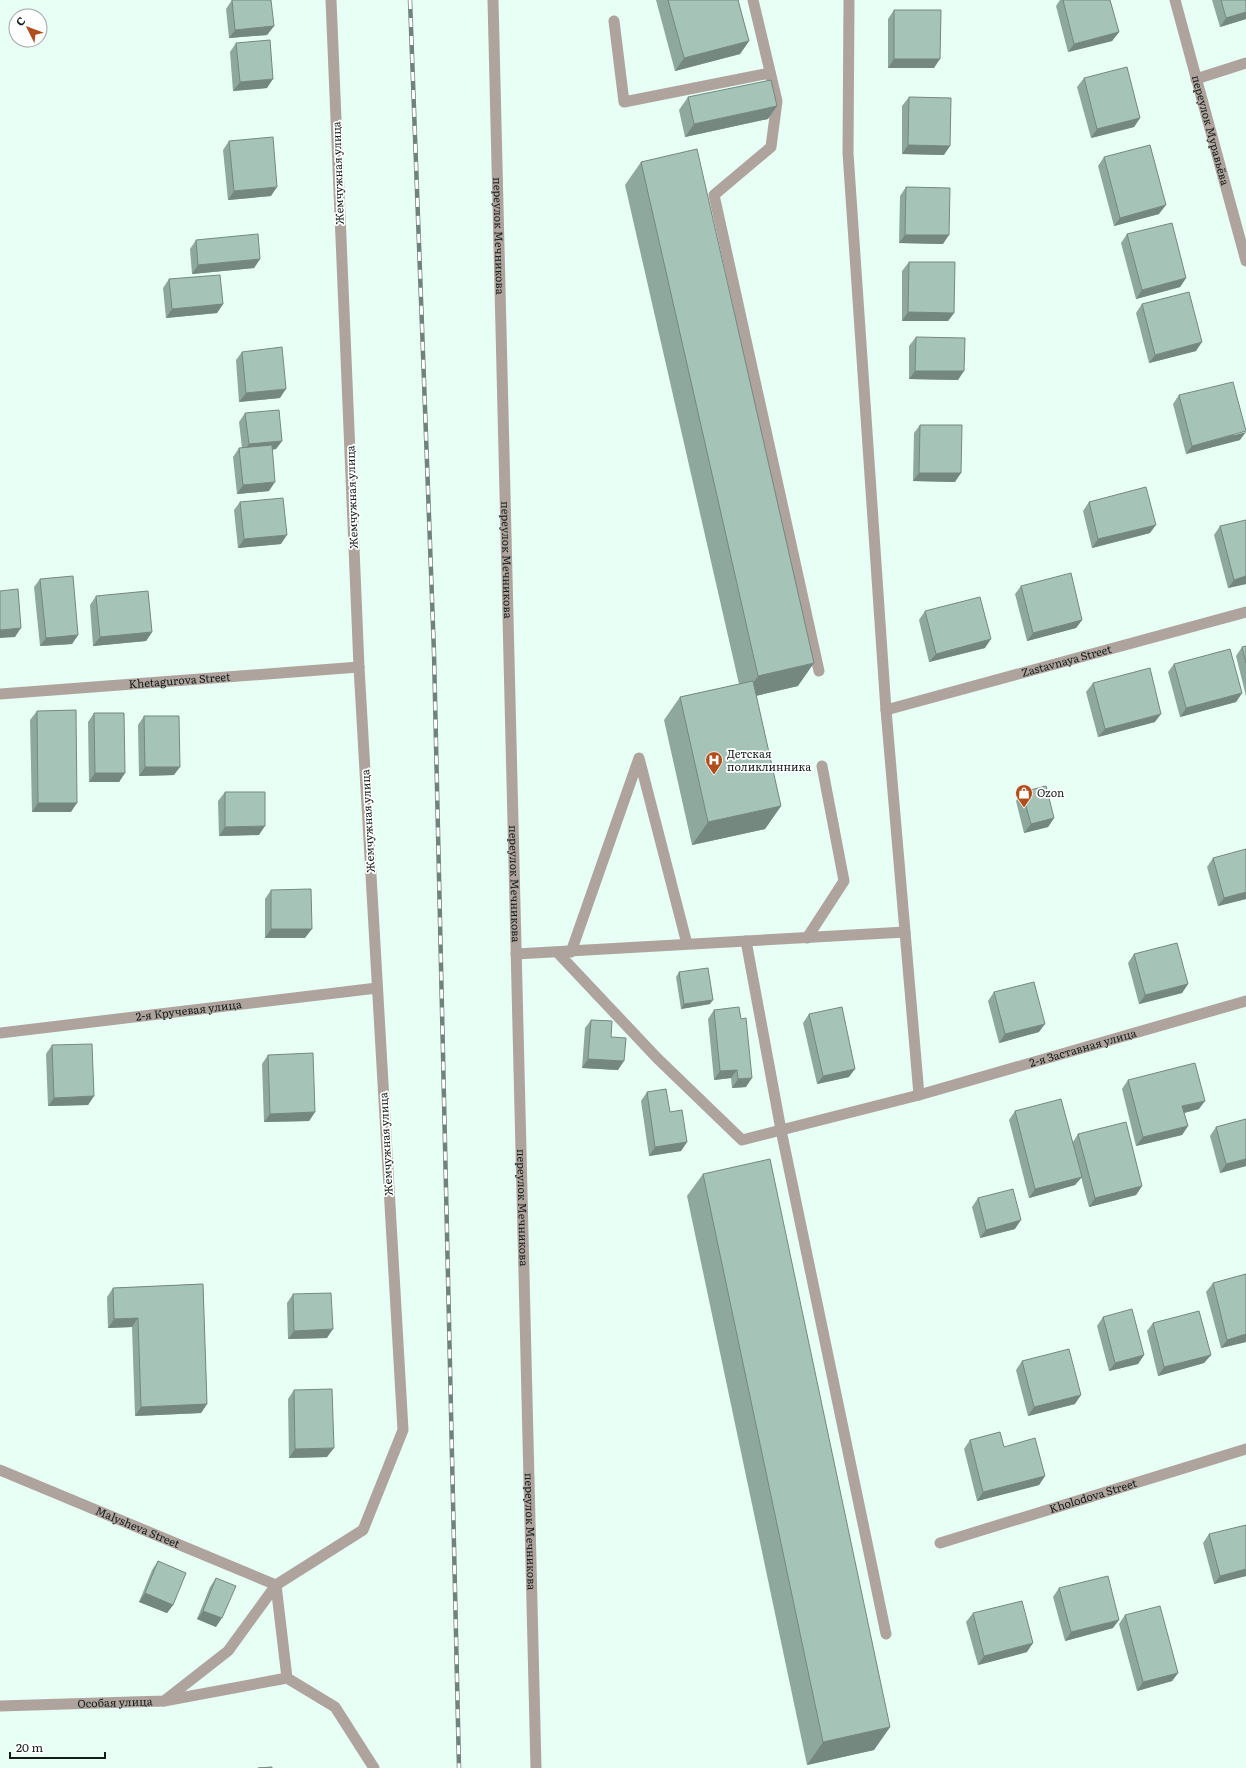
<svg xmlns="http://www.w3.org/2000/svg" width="1246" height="1768" viewBox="0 0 1246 1768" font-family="Literata,serif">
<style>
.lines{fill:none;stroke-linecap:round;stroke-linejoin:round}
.service{stroke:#afa39e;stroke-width:11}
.minor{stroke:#afa39e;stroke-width:11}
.tertiary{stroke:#afa39e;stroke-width:11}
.rail-casing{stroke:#71817b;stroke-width:4.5}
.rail{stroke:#fff;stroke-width:3;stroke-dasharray:9;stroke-linecap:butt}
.wall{fill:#8fa89d}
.shaded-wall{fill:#748880}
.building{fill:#a6c3b7;stroke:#748880}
.labels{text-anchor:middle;stroke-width:3.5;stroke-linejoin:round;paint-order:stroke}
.street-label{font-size:11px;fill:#121c18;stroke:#fff}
.poi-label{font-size:11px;fill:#121c18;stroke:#fff;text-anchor:start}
</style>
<rect width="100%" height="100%" fill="#e7fff5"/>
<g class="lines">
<!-- service -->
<g class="service">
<path d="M753,0L777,101L771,147L714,195L819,671"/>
<path d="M614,21L624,102L770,73"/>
<path d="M807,938L844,881L822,766"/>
<path d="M746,941L781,1130L886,1634"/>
<path d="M571,952L639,758L687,944"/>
<path d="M276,1585L287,1678L335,1707L374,1768"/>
<path d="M164,1701L287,1678"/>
</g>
<!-- minor -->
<g class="minor">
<path d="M849,0L848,153L886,710L919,1095"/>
<path id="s1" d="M1175,0L1246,261"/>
<path d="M1196,79L1246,63"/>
<path id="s2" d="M0,694L359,667"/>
<path id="s3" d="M886,710L1246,612"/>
<path id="s4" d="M557,952L657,1058L742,1140L919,1095L1246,1001"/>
<path d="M516,954L905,932"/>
<path id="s5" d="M0,1033L377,988"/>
<path id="s6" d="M0,1470L276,1585"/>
<path id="s7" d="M940,1543L1246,1449"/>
<path id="s8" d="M0,1706L164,1701L228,1651L276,1585L363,1530L403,1430L359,667L331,0"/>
</g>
<!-- tertiary -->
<path class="tertiary" id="s9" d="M493,0L536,1768"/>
<!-- rail casing -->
<g class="rail-casing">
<path id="rail" d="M410,0L434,653L459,1768"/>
</g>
<!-- rail -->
<use href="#rail" class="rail"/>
</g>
<!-- wall -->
<g class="wall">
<path d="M232,0L274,26L267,35L229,38L226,9Z"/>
<path d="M656,0H738L749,41L740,54L675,71Z"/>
<path d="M1060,0H1110L1119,32L1112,41L1068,52L1056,6Z"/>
<path d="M1212,0H1246V19L1220,27Z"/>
<path d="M894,10L934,68H888V19Z"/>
<path d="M236,43L267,88L233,91L230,52Z"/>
<path d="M1084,78L1140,118L1134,127L1091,138L1077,87Z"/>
<path d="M688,97L768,119L685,137L679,110Z"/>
<path d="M909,97L944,155L902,154V106Z"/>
<path d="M229,141L271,196L228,200L223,150Z"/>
<path d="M1104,157L1159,214L1114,226L1098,166Z"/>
<path d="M641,162L798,686L756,696L781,806L765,829L692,845L664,720L680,697L739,684L625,185Z"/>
<path d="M906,187L943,244L899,243L900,196Z"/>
<path d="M1127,234L1186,278L1180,287L1136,299L1121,243Z"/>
<path d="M196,240L260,259L254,268L192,274L190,249Z"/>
<path d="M909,262L954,313L948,321H902V271Z"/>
<path d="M169,279L223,304L217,313L166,318L163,288Z"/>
<path d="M1142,304L1196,351L1149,363L1136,313Z"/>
<path d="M916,337L958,380L909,379V346Z"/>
<path d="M242,352L280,398L239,402L236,360Z"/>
<path d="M1179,395L1240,440L1186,454L1173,404Z"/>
<path d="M245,413L282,441L276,449L272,450L269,491L237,494L233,457L239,448H242L239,422Z"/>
<path d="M920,425L955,482L913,481L914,433Z"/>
<path d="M240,502L281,544L238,548L234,510Z"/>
<path d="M1089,502L1150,533L1092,548L1083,511Z"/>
<path d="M1246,520V584L1228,588L1214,535L1220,526Z"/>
<path d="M40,579L78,635L72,644L40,646L34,587Z"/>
<path d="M1021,586L1082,620L1076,628L1027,641L1015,594Z"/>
<path d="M96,596L152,632L146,641L93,646L90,605Z"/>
<path d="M925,611L985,648L929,662L919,620Z"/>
<path d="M1246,646V696L1236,656L1242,647Z"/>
<path d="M1174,664L1242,693L1236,702L1180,717L1168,672Z"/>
<path d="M1093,683L1155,722L1098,737L1086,692Z"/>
<path d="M37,711L71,812H32L30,720Z"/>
<path d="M94,713L125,773L119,782H89L88,722Z"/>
<path d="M144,716L174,775L139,776L138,725Z"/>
<path d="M225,792L259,835L219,836L218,801Z"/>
<path d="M1022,792L1054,818L1048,827L1024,833L1016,801Z"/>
<path d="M1213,858L1246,899L1218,906L1207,867Z"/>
<path d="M271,890L305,938H265V899Z"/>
<path d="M1134,954L1188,984L1182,993L1139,1004L1128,963Z"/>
<path d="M679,972L710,1004L681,1009L676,977Z"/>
<path d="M994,992L1039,1032L999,1043L988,1001Z"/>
<path d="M714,1010L746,1087L732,1088L731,1078L714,1080L708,1019Z"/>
<path d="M809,1014L849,1077L817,1084L803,1023Z"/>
<path d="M591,1020L611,1037L618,1070L582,1068L585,1028Z"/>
<path d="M52,1045L94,1096L88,1105L48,1106L46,1054Z"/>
<path d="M268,1055L315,1112L309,1121L264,1122L262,1064Z"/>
<path d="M1128,1080L1199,1109L1184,1113L1188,1126L1182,1135L1136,1146L1122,1089Z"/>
<path d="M647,1092L670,1112L687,1142L681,1151L649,1156L641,1101Z"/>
<path d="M1015,1111L1073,1142L1078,1134L1142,1186L1136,1195L1089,1207L1081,1177L1075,1185L1029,1198L1009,1120Z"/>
<path d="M1246,1119V1166L1220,1173L1210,1136L1216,1127Z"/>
<path d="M703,1174L890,1727L874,1750L807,1765L687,1196Z"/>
<path d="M978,1198L1015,1229L980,1238L972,1207Z"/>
<path d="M1246,1274V1342L1221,1348L1206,1292L1213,1283Z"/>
<path d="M203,1284L207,1404L201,1413L135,1416L132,1327L108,1328L107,1297L113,1288Z"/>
<path d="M293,1294L327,1338L288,1339L287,1303Z"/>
<path d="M1103,1317L1144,1355L1138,1364L1109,1371L1097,1326Z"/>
<path d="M1153,1323L1211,1355L1204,1363L1158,1376L1147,1331Z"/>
<path d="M1022,1361L1075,1404L1028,1416L1016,1370Z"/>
<path d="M294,1390L327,1457L289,1458L288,1399Z"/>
<path d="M970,1440L1004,1447L1045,1476L1039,1485L977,1501L964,1449Z"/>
<path d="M1209,1534L1246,1576L1214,1584L1203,1543Z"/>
<path d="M158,1561L173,1605L167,1613L139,1602L152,1570Z"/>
<path d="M216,1578V1627L197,1619L210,1587Z"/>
<path d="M1059,1588L1113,1628L1065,1641L1053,1597Z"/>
<path d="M973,1613L1027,1652L978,1665L966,1622Z"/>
<path d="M1125,1615L1178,1673L1172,1681L1137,1691L1119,1624Z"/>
</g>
<!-- shaded-wall -->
<g class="shaded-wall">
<path d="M1246,12V19L1220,27L1226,18Z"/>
<path d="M274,26L267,35L229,38L235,30Z"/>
<path d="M1119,32L1112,41L1068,52L1074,44Z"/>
<path d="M749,41L740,54L675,71L684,58Z"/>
<path d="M894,59H940L934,68H888Z"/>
<path d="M273,79L267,88L233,91L240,82Z"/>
<path d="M777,106L768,119L685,137L694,124Z"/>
<path d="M1140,118L1134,127L1091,138L1097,129Z"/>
<path d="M908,145L950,146L944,155L902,154Z"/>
<path d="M277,187L271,196L228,200L234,191Z"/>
<path d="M1166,205L1159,214L1114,226L1120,218Z"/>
<path d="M905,235H949L943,244L899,243Z"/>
<path d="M260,259L254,268L192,274L198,265Z"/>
<path d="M1186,278L1180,287L1136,299L1142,290Z"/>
<path d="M223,304L217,313L166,318L172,309Z"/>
<path d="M908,312L954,313L948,321H902Z"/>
<path d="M1202,342L1196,351L1149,363L1155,355Z"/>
<path d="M915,371H964L958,380L909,379Z"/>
<path d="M286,389L280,398L239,402L246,393Z"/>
<path d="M1246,432L1240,440L1186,454L1192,446Z"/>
<path d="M282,441L276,449L243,452L249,444Z"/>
<path d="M919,473H961L955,482L913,481Z"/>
<path d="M275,482L269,491L237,494L243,485Z"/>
<path d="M1156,525L1150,533L1092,548L1098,539Z"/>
<path d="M287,535L281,544L238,548L244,539Z"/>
<path d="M1246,576V584L1228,588L1234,580Z"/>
<path d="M1082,620L1076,628L1027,641L1033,633Z"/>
<path d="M21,628L15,637L0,638V630Z"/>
<path d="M152,632L146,641L93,646L100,637Z"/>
<path d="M78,635L72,644L40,646L46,638Z"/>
<path d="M991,639L985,648L929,662L936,654Z"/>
<path d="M814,663L798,686L742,699L758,676Z"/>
<path d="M1242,693L1236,702L1180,717L1186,708Z"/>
<path d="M1161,714L1155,722L1098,737L1105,729Z"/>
<path d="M145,767H180L174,775L139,776Z"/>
<path d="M95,773H125L119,782H89Z"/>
<path d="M38,803H77L71,812H32Z"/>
<path d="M781,806L765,829L692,845L708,822Z"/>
<path d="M1054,818L1048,827L1024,833L1031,824Z"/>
<path d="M265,826L259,835L219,836L225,827Z"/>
<path d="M1246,892V899L1218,906L1224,898Z"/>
<path d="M271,929H312L305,938H265Z"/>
<path d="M1188,984L1182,993L1139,1004L1145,995Z"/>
<path d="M713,1000L710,1004L681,1009L684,1004Z"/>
<path d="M1045,1024L1039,1032L999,1043L1005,1034Z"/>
<path d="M588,1059L624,1061L618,1070L582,1068Z"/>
<path d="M855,1069L849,1077L817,1084L823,1076Z"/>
<path d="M737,1070L731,1078L714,1080L720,1071Z"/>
<path d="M752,1078L746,1087L732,1088L738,1079Z"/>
<path d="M94,1096L88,1105L48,1106L54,1098Z"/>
<path d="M1205,1101L1199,1109L1176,1115L1182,1106Z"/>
<path d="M315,1112L309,1121L264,1122L270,1114Z"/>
<path d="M1188,1126L1182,1135L1136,1146L1143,1137Z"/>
<path d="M687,1142L681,1151L649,1156L655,1147Z"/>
<path d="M1246,1159V1166L1220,1173L1226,1164Z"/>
<path d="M1082,1177L1075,1185L1029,1198L1035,1189Z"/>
<path d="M1142,1186L1136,1195L1089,1207L1095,1198Z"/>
<path d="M1021,1220L1015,1229L980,1238L986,1230Z"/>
<path d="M138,1318L132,1327L108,1328L114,1319Z"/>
<path d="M333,1329L327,1338L288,1339L294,1331Z"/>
<path d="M1246,1334V1342L1221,1348L1227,1340Z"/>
<path d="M1144,1355L1138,1364L1109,1371L1115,1363Z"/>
<path d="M1211,1355L1204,1363L1158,1376L1164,1367Z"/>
<path d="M1081,1395L1075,1404L1028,1416L1034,1407Z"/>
<path d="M207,1404L201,1413L135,1416L141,1407Z"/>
<path d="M334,1448L327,1457L289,1458L295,1449Z"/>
<path d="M1045,1476L1039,1485L977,1501L983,1492Z"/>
<path d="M1246,1569V1576L1214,1584L1220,1576Z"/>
<path d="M145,1593L173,1605L167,1613L139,1602Z"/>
<path d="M203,1611L222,1618L216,1627L197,1619Z"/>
<path d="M1119,1620L1113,1628L1065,1641L1071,1632Z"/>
<path d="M1033,1643L1027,1652L978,1665L984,1656Z"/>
<path d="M1178,1673L1172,1681L1137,1691L1143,1682Z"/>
<path d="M890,1727L874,1750L807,1765L823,1742Z"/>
</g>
<!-- building -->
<g class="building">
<path d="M232,0H271L274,26L235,30Z"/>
<path d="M668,0H738L749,41L684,58Z"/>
<path d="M1063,0H1110L1119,32L1074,44Z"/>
<path d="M1221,0H1246V12L1226,18Z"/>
<path d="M894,10H941L940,59H894Z"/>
<path d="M270,40L273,79L240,82L236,43Z"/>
<path d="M1127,67L1140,118L1097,129L1084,78Z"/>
<path d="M771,80L777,106L694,124L688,97Z"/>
<path d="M909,97L951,98L950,146L908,145Z"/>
<path d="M273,137L277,187L234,191L229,141Z"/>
<path d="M1150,145L1166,205L1120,218L1104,157Z"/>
<path d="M697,149L814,663L758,676L641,162Z"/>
<path d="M906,187L950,188L949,235H905Z"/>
<path d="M1172,223L1186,278L1142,290L1127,234Z"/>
<path d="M258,234L260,259L198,265L196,240Z"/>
<path d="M909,262H955L954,313L908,312Z"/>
<path d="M220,275L223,304L172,309L169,279Z"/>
<path d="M1189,292L1202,342L1155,355L1142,304Z"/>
<path d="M916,337L965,338L964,371H915Z"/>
<path d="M282,347L286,389L246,393L242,352Z"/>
<path d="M1233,382L1246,431L1192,446L1179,395Z"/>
<path d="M279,410L282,441L249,444L245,413Z"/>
<path d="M920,425H962L961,473H919Z"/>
<path d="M272,445L275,482L243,485L239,448Z"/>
<path d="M1146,487L1156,525L1098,539L1089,502Z"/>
<path d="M283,498L287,535L244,539L240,502Z"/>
<path d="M1246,520V576L1234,580L1220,526Z"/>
<path d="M1071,573L1082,620L1033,633L1021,586Z"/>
<path d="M73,576L78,635L46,638L40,579Z"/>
<path d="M18,589L21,628L0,630V591Z"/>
<path d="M148,591L152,632L100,637L96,596Z"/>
<path d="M980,597L991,639L936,654L925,611Z"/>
<path d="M1246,646V663L1242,647Z"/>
<path d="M1230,649L1242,693L1186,708L1174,664Z"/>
<path d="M1150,668L1161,714L1105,729L1093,683Z"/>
<path d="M753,681L781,806L708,822L680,697Z"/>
<path d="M76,710L77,803H38L37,711Z"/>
<path d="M94,713H124L125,773H95Z"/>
<path d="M144,716H179L180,767H145Z"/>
<path d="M1046,786L1054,818L1031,824L1022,792Z"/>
<path d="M225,792H265V826L225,827Z"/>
<path d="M1246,849V892L1224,898L1213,858Z"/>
<path d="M311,889L312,929H271V890Z"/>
<path d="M1177,943L1188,984L1145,995L1134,954Z"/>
<path d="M708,968L713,1000L684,1004L679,972Z"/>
<path d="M1034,982L1045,1024L1005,1034L994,992Z"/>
<path d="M739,1007L741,1019L746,1018L752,1078L738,1079L737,1070L720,1071L714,1010Z"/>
<path d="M842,1007L855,1069L823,1076L809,1014Z"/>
<path d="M591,1020L612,1021L611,1037L626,1038L624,1061L588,1059Z"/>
<path d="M92,1044L94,1096L54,1098L52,1045Z"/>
<path d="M313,1053L315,1112L270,1114L268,1055Z"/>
<path d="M1195,1063L1205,1101L1182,1106L1188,1126L1143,1137L1128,1080Z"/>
<path d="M666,1089L670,1112L682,1110L687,1142L655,1147L647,1092Z"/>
<path d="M1061,1099L1082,1177L1035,1189L1015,1111Z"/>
<path d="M1246,1119V1159L1226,1164L1216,1127Z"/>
<path d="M1126,1122L1142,1186L1095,1198L1078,1134Z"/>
<path d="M770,1159L890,1727L823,1742L703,1174Z"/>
<path d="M1013,1189L1021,1220L986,1230L978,1198Z"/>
<path d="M1246,1274V1334L1227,1340L1213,1283Z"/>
<path d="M203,1284L207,1404L141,1407L138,1318L114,1319L113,1288Z"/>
<path d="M331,1293L333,1329L294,1331L293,1294Z"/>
<path d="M1132,1309L1144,1355L1115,1363L1103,1317Z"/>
<path d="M1199,1311L1211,1355L1164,1367L1153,1323Z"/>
<path d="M1069,1349L1081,1395L1034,1407L1022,1361Z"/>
<path d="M332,1389L334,1448L295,1449L294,1390Z"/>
<path d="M1000,1432L1004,1447L1035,1438L1045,1476L983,1492L970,1440Z"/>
<path d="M1246,1525V1569L1220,1576L1209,1534Z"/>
<path d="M158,1561L186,1573L173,1605L145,1593Z"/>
<path d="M1108,1576L1119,1620L1071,1632L1059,1588Z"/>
<path d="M216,1578L236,1586L222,1618L203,1611Z"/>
<path d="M1022,1601L1033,1643L984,1656L973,1613Z"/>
<path d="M1160,1606L1178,1673L1143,1682L1125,1615Z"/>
<path d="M272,1767V1768H258Z"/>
</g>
<!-- icons -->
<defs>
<g id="hospital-pin" transform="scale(0.9)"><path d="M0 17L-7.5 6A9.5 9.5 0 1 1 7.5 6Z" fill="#b14c1b" stroke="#fff"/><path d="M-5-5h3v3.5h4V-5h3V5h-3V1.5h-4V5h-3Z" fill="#fff"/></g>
<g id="shop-pin" transform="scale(0.9)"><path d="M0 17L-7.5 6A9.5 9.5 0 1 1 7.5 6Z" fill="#b14c1b" stroke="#fff"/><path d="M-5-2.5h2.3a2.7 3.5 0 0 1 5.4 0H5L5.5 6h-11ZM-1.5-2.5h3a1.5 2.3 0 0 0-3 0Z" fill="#fff"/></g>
</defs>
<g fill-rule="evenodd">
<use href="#hospital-pin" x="714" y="760"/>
<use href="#shop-pin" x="1024" y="793"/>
</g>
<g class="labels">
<!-- street labels -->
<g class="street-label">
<text dy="4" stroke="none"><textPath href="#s1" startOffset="135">переулок Муравьёва</textPath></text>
<text transform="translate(338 173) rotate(-92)" y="4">Жемчужная улица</text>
<text dy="4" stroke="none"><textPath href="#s9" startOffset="236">переулок Мечникова</textPath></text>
<text transform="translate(352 497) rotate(-92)" y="4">Жемчужная улица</text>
<text dy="4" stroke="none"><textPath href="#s9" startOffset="560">переулок Мечникова</textPath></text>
<text dy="4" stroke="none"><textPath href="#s3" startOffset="187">Zastavnaya Street</textPath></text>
<text dy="4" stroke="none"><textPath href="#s2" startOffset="180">Khetagurova Street</textPath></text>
<text transform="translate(368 821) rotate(-93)" y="4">Жемчужная улица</text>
<text dy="4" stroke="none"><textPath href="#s9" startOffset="884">переулок Мечникова</textPath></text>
<text dy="4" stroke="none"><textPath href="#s5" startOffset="190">2-я Кручевая улица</textPath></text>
<text dy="4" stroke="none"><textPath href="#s4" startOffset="617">2-я Заставная улица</textPath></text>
<text transform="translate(386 1144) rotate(-93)" y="4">Жемчужная улица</text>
<text dy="4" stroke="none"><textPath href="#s9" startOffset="1208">переулок Мечникова</textPath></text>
<text dy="4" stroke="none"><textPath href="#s7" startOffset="160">Kholodova Street</textPath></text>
<text dy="4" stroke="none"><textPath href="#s6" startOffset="149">Malysheva Street</textPath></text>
<text dy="4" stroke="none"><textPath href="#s9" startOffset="1532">переулок Мечникова</textPath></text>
<text dy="4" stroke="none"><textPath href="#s8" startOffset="115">Особая улица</textPath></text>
</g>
<!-- poi labels -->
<g class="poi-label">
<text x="727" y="758">Детская<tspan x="727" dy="13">поликлинника</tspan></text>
<text x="1037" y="797">Ozon</text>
</g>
</g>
<!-- north arrow -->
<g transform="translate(28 28) rotate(312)"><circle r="19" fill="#ffffff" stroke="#a0a4a3"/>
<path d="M0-3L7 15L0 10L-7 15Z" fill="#b14c1b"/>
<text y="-6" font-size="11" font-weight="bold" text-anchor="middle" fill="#121c18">С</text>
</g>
<!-- scale -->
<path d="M10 1752v6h95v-6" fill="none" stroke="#121c18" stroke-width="2"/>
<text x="16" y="1752" font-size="12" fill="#121c18" stroke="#ffffff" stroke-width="3" paint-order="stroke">20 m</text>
</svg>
